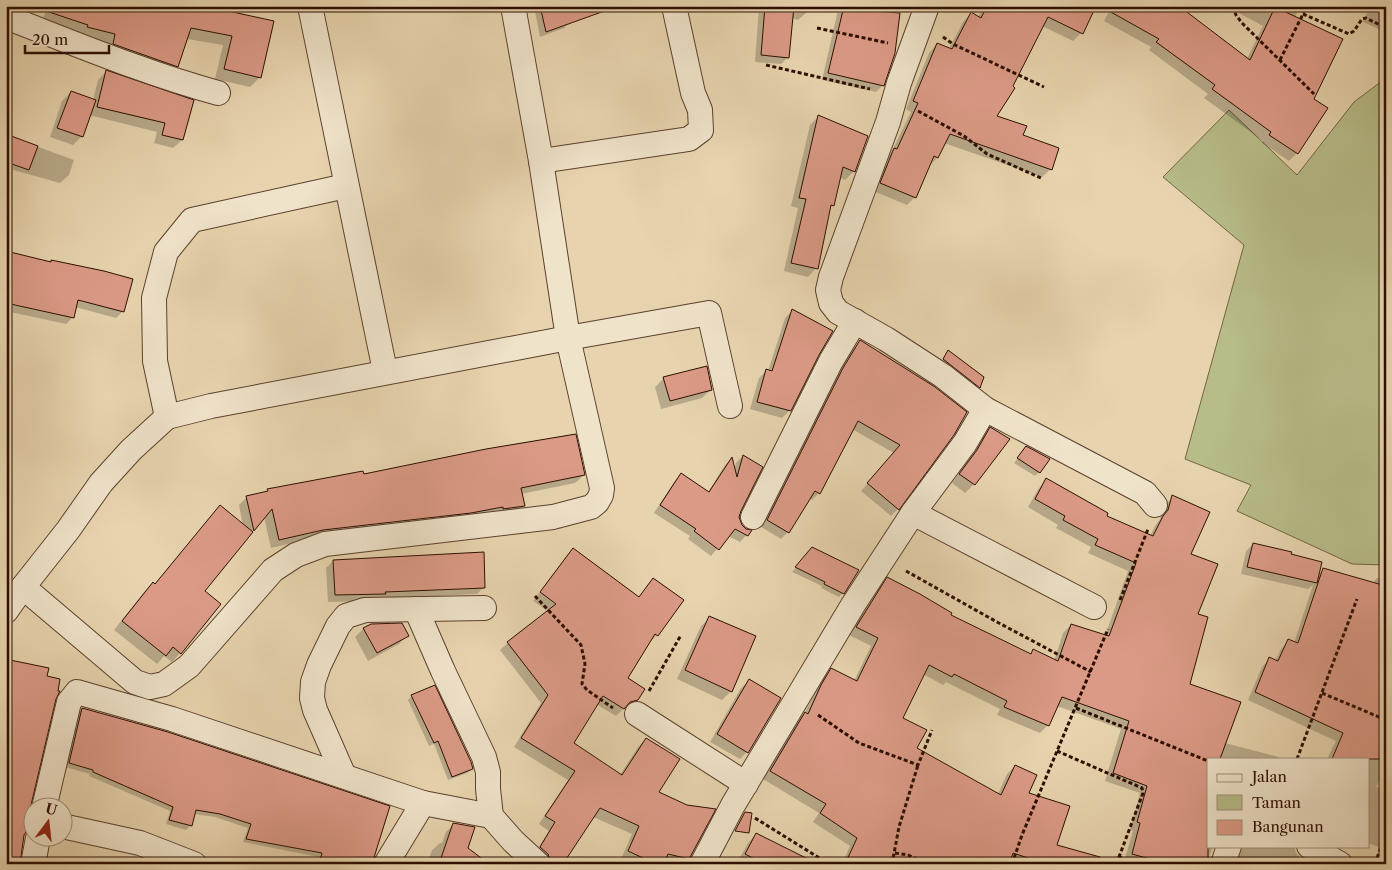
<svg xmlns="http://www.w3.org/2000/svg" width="1392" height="870" viewBox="0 0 1392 870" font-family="'Libre Caslon Text',serif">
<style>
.green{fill:#b7bc89;stroke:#726544}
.shadow{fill:#0003}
.building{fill:#db9a86;stroke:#2c0e00}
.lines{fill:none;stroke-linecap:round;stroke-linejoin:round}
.street-casing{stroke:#5b402c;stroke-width:26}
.path{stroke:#2c0e00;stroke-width:3;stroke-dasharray:4 2.5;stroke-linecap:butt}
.street{stroke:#efe3ca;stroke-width:24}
</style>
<rect width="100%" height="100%" fill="#e7d4ae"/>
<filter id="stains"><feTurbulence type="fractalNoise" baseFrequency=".004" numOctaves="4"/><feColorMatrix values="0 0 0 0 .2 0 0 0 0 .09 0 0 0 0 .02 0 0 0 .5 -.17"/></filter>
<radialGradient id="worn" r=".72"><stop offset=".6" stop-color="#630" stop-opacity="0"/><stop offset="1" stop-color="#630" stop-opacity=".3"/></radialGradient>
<!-- green -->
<path class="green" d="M1386,78V565L1352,564L1237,511L1251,485L1185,459L1244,245L1163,177L1229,110L1297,175L1354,102Z"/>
<!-- shadow -->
<g class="shadow">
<path d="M47,6L227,12L260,77L250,87L215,79L223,45L187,39L177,66L168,76L42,23Z"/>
<path d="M534,6H567L570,22L564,28L540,37Z"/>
<path d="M759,6H814L798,20L791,18L788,57L781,64L755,62Z"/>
<path d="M842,6H864L883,85L876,92L822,80L838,10Z"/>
<path d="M984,6H1094L1081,33L1073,41L1042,26L995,116L1022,136L1051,169L1042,177L944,143L937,158L929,166L915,197L907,205L873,191L886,157L892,151L911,112L906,109L929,53L937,44L949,49L963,22L971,14L978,17Z"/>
<path d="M1112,6L1247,59L1263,26L1226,6H1300L1295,18L1313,100L1297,153L1289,161L1262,143L1263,141L1204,98L1208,94L1149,50L1151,47L1104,21Z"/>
<path d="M1370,6H1386L1385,32L1363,22Z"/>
<path d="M106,72L192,101L182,140L173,148L154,143L157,132L89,115L82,136L73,145L50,137L62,101L71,92L93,100L98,80Z"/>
<path d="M818,117L854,171L845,180L839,177L833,205L829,209L816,268L808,277L784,271L798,208L791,206L810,125Z"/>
<path d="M6,135L74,160L69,175L60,183L6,168Z"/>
<path d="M6,263L123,311L116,318L75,307L73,317L66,324L6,311Z"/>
<path d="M792,311L790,410L782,418L750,409L759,378L766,371H768L785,318Z"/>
<path d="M860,342L952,435L898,509L891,516L861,491L894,453L852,429L819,493L812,500L809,498L788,532L781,539L761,527L836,376L853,349Z"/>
<path d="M948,351L979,387L975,391L940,364Z"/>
<path d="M664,378L711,390L702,398L661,409L655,387Z"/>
<path d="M990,429L974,484L965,493L952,483L968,460L982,437Z"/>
<path d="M1026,447L1039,472L1035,476L1014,463Z"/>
<path d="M743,456L738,517L741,526L750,531L740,542L728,536L711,556L688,539L690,536L654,513L674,482L681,475L708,492L725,465L731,459L734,471L736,463Z"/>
<path d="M584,475L575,483L521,494L524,506L516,514L314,538L271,548L264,517L203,591L180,653L172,662L164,656L157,664L114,630L144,592L153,584L154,585L220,507L243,526L239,505L247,497L265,493L268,490L363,476Z"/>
<path d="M1047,480L1105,516L1150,536L1155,526L1160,519L1165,505L1173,497L1190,554L1196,615L1189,685L1225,743L1279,757V759H1208V815L1204,830L1208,831V846H1213L1206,864H1132L1124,862L1133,831L1130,830L1140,793L1105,781L1121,729L1057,706L1048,725L1040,733L997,715L1000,709L946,682L943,685L923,674L902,718L916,748L998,794L1007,774L1015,766L1027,794L1055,846L1109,860L1108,864H842L850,846L813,822L819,813L763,779L797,721L804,714L823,678L831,670L854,681L871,646L849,635L880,587L888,579L949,616L1029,655L1033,651L1054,661L1063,633L1071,625L1105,636L1128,571L1088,553L1091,547L1056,528L1058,525L1028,507L1039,488Z"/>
<path d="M1253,544L1290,554L1318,575L1324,569L1372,584L1377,578L1386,580V768L1376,787L1386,789V850L1368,843V759H1327L1336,741L1248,700L1262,667L1270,659L1275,661L1281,649L1289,641L1294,643L1313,585L1308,589L1241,574L1246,551Z"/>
<path d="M573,550L638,598L653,579L657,635L649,643L626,679L637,700L629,708L623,709L616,716L596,704L572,744L620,775L638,747L646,739L657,792L688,858L683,864L663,862V864H632L621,859L632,834L593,817L561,864H540L533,856L549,831L539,824L568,780L514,747L541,703L500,650L508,643L549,612L533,601L565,558Z"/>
<path d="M808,553L843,593L839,597L821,588L822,586L792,572Z"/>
<path d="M333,561L484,587L477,594L380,599L378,601L328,602L326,568Z"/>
<path d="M710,618L731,691L722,700L677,679L701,626Z"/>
<path d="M371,625L407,636L399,644L368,661L355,637L363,629Z"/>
<path d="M11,661L46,677L6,864V666Z"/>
<path d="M749,681L747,752L740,759L710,742L741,688Z"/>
<path d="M412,696L472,769L467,773L448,780L434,744L429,746L408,700Z"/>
<path d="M82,709L371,864H329L318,861L319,857L243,842L248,828L215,817L194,814L190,826L186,830L166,824L170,811L89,776L90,774L65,767L78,713Z"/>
<path d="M454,824L466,849L487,864H427L432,850L440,843H442L446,832Z"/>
<path d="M756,834L785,864L737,863L748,843Z"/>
<path d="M1237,846H1294L1296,853L1301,859L1310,864H1233Z"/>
</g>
<!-- building -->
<g class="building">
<path d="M43,6H229L228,11L274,21L261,78L224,69L232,36L191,28L178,67L113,44L115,34L87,27L88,25L43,10Z"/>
<path d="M540,6H609L610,9L546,32Z"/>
<path d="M765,6H794L789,58L761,55Z"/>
<path d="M844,6H874L873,11L900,13L895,53L884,86L828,73Z"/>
<path d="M987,6H1096L1083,34L1048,17L1013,86L1015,88L997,116L1027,126L1023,135L1059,148L1052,170L950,134L938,158L934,156L916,198L880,183L894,148L897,149L918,103L913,101L937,43L952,49L971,12L981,18Z"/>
<path d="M1100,6H1179L1250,60L1275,7L1343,39L1314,99L1328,108L1298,154L1269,135L1271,132L1212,89L1215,85L1156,42L1159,39Z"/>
<path d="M106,70L194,100L183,140L162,135L165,123L97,107Z"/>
<path d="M71,91L96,100L83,137L57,128Z"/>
<path d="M818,115L868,136L855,172L843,167L834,206L831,205L818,269L791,263L806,199L799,198Z"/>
<path d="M6,134L38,146L29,170L6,162Z"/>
<path d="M6,251L51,262V260L104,271L133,279L124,312L78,300L74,318L6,303Z"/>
<path d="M792,309L833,331L819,355L791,411L757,402L766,369L772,371Z"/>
<path d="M860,340L935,387L967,412L954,435L899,510L867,483L900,445L858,421L820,494L815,491L789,533L767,520L843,368Z"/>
<path d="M948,350L984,377L980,388L943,359Z"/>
<path d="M707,366L712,390L670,401L663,377Z"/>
<path d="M990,427L1010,439L975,485L959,474L977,450Z"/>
<path d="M576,434L585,475L521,488L525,506L503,509V507L471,513L323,530L279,540L272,509L254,531L246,496L268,491L267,489L363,471L364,474L486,449Z"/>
<path d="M1026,446L1050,459L1040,473L1017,458Z"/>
<path d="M743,455L763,467L741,511L739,517L742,525L746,529L752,530L748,536L735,529L719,550L694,531L696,529L660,505L681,473L709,492L732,457L737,477Z"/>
<path d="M1046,478L1108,513L1107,516L1153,536L1163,516L1168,510L1172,495L1210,512L1191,554L1218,564L1198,614L1208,617L1190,684L1241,702L1220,759H1208V864H1168L1132,854L1140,823L1137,822L1147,786L1113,773L1129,721L1062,697L1049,726L1004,707L1007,701L954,674L952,677L929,665L903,718L927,730L917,748L1001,795L1015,765L1037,775L1029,793L1070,806L1057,845L1100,857L1099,864H1046L1013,853L1009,864H845L857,838L820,813L826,804L770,771L805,712L808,714L821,685L831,668L857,681L878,638L856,627L887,577L920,594L952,613L951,615L1031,654L1033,649L1058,661L1071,624L1109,636L1136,563L1095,545L1098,539L1063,520L1065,516L1035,499Z"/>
<path d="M220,505L253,532L205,591L221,604L181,654L173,647L166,656L122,621L153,582L155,584Z"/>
<path d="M1253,543L1292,552L1291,554L1322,562L1317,583L1247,567Z"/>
<path d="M812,547L859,570L844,594L824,584L825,582L795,567Z"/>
<path d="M573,548L639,597L653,578L684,600L658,636L655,634L628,678L645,689L638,700L630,702L624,709L603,696L574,743L622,775L646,738L680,759L659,792L687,805L716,809L689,859L668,854L664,864H656L628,851L639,826L600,808L563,864H551L548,854L540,847L555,822L545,816L575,771L521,738L548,695L507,642L556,604L540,592Z"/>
<path d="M484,552L485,588L385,592L386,594L335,595L333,560Z"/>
<path d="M1323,568L1386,586V759H1332L1343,733L1255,692L1269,657L1278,661L1288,639L1298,643Z"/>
<path d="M709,616L756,636L732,692L685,670Z"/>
<path d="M402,623L409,636L377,653L363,628L371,624Z"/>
<path d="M10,660L49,668L47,676L60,679L58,691H60L56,699L31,805V813L28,829L24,835L20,864H6V679Z"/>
<path d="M749,679L781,698L748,753L717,734Z"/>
<path d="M435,685L471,762L473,769L452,777L438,741L434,743L411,695Z"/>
<path d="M82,708L168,732L390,806L372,864H319L322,853L246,839L251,824L220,814L196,810L192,826L169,820L173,807L93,772V770L69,763Z"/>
<path d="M745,812L752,813L749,833L735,831Z"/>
<path d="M453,823L475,827L468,848L489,864H439Z"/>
<path d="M756,833L818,864H764L745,854Z"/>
</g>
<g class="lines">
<!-- street casing -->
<g class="street-casing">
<g id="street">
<path d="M310,6L385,371"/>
<path d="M513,6L541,161L568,338L211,406L167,417L131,450L101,483L68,530L23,587L135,682L150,687L164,684L189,666L273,570L296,555L325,544L553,517L591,507L597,502L601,495L602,488L568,338L709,313L730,406"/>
<path d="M927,6L899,83L888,122L831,277L828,290L831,303L838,312L886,339L943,376L985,409L1145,493L1155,505"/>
<path d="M6,17C76,44 145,73 218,93"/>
<path d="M541,161L689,139L701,130L700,110L693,93L674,6"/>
<path d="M167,417L155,361L154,298L166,252L192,220L346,186"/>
<path d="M913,513L1094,607"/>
<path d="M753,517L831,361L855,321"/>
<path d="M416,609L443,671L484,757L488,772V789L491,816L513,841L538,864"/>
<path d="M6,611L23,587"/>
<path d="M637,714L746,784"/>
<path d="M344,776L315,710L312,698L313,682L319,665L338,626L346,616L365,610L484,608"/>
<path d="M423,803L491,816"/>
<path d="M44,808L69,702L77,692L172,719L423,803L386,864"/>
<path d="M62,826L140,843L194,864"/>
<path d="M1309,846L1340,864"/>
<path d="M33,864L38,838"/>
<path d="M702,864L733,805L853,605L913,513L965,443L985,409"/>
<path d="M1223,864L1229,846"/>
</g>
</g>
<!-- path -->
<g class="path">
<path d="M882,6L898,11"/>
<path d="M1233,6L1236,15L1242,23L1314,94"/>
<path d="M1303,14L1349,34L1354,31L1362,19L1366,18L1386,28"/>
<path d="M817,28L888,43"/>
<path d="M943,37L953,44L1044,87"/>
<path d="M1280,60L1307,6"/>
<path d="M766,65L870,89"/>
<path d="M918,111L964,136L987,154L1041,178"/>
<path d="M906,571L997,622L1091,672"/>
<path d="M535,596L581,645L585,664L582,684L587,690L613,708"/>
<path d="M1120,600L1148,529"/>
<path d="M649,691L681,635"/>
<path d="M1322,693L1386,720"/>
<path d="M1076,708L1208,761"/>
<path d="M818,715L859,743L918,765L932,730"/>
<path d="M1057,751L1142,788L1143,793L1119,857"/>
<path d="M1297,759L1357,599"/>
<path d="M755,818L829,864"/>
<path d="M895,853L908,855L928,864"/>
<path d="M892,864L899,827L918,765"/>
<path d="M1012,864L1022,835L1108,629"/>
<path d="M1117,864L1119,857L1140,864"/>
<path d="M1375,864L1386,832"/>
</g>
<!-- street -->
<use href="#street" class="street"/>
</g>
<!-- margin -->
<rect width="1392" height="870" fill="none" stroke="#e7d4ae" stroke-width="25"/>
<rect x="8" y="8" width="1377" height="855" fill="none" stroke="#2c0e00" stroke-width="2.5"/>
<rect x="12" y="12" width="1367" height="845" fill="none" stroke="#2c0e00"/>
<!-- legend -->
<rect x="1207" y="758" width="162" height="90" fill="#efe3ca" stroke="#a18e79"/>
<rect x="1217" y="774" width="25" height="8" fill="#efe3ca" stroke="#a18e79"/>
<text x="1252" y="782" font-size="15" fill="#2c0e00">Jalan</text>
<rect x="1217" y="795" width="25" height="15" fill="#b7bc89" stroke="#a18e79"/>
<text x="1252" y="808" font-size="15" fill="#2c0e00">Taman</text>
<rect x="1217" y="820" width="25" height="15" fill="#db9a86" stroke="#a18e79"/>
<text x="1252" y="832" font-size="15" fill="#2c0e00">Bangunan</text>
<!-- north arrow -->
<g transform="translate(48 822) rotate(15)"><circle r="24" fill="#efe3ca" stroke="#a18e79"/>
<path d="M0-4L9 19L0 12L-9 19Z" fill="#8f2418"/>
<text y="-8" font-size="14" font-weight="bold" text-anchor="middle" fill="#2c0e00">U</text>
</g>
<!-- scale -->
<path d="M25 45v8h84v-8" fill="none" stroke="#2c0e00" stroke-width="2.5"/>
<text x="32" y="45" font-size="15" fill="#2c0e00" stroke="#efe3ca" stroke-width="4" paint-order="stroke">20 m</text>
<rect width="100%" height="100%" filter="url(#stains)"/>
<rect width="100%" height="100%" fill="url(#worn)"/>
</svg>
